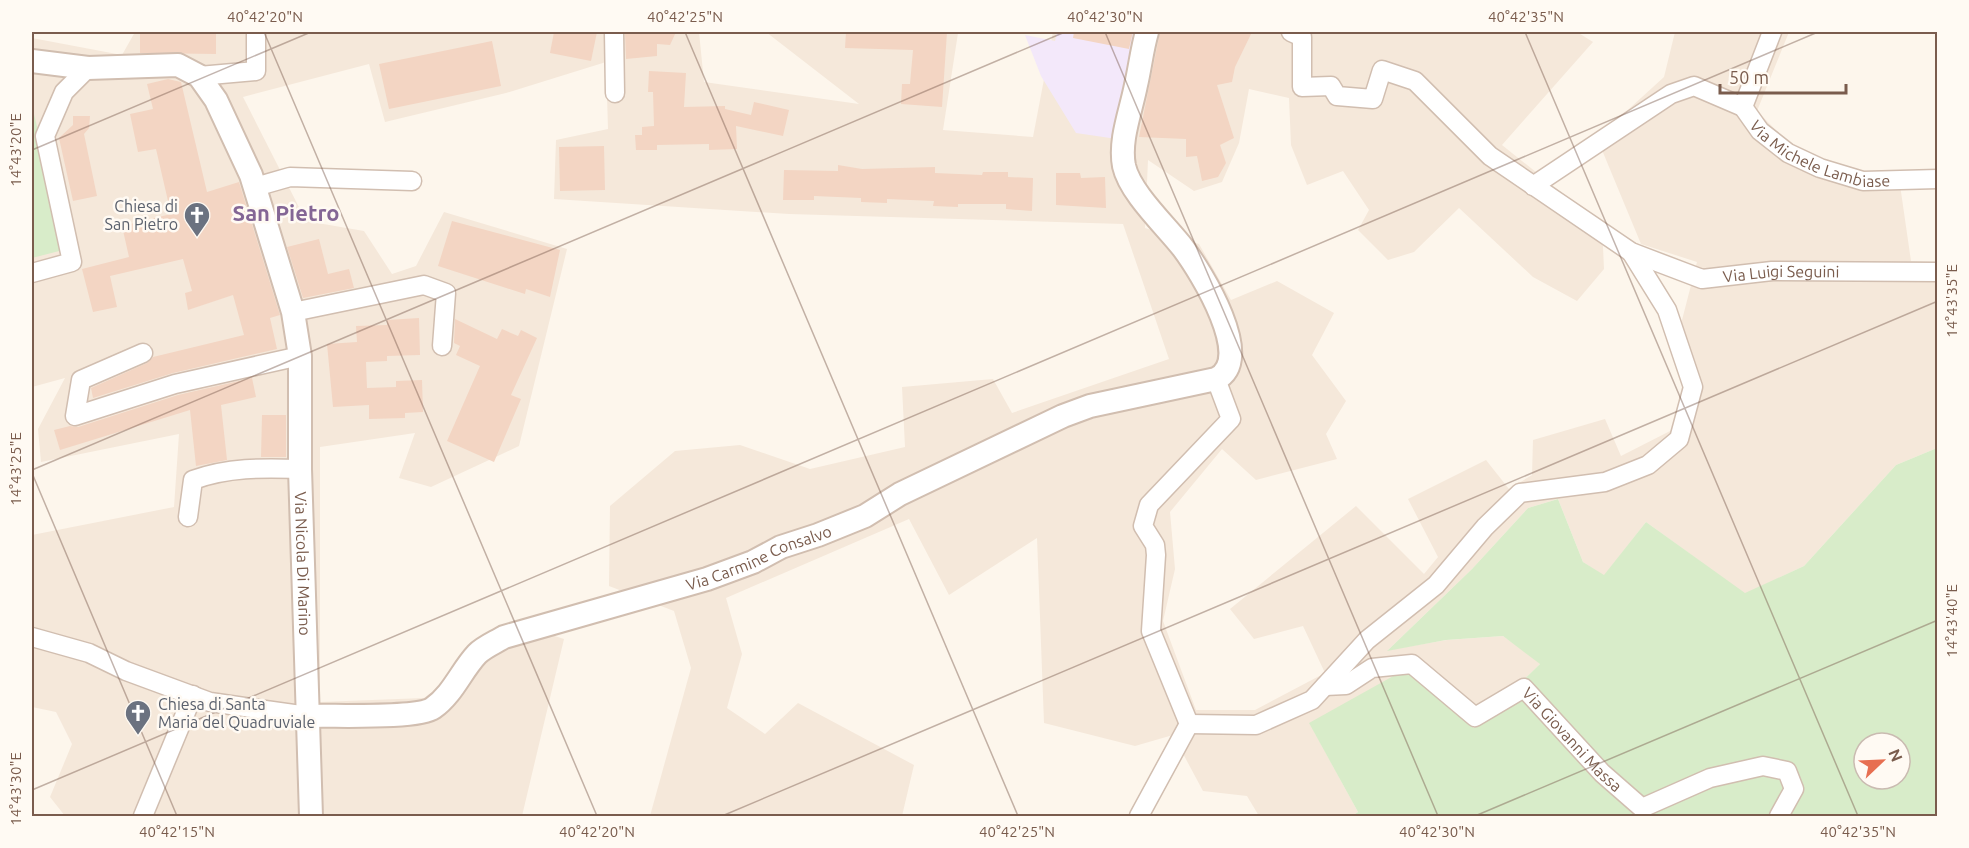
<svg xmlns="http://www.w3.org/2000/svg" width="1969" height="848" viewBox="0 0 1969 848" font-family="Ubuntu,sans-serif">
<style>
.residential{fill:#f5e8da}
.education{fill:#f3e8fa}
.green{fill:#d8ecc9;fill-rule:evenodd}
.building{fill:#f3d5c3}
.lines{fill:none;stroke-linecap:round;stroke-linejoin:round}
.minor-casing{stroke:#d1beb0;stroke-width:21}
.tertiary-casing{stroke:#d1beb0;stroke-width:26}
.minor{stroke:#fff;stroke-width:18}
.tertiary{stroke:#fff;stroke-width:22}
.ticks{fill:none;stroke:#7a5c4d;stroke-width:1.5;stroke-opacity:0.45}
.labels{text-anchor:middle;stroke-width:5;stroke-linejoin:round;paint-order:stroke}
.street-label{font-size:16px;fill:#7a5c4d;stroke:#fffaf3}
.worship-label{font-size:16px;fill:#5b616d;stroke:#fffaf3;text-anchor:end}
.district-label{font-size:22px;font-weight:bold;fill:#846695;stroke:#fffaf3}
.neatline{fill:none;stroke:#7a5c4d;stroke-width:2}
.ticks-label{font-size:15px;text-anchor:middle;fill:#7a5c4d}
</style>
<rect width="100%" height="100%" fill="#fdf6ec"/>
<!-- residential -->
<path class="residential" d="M135,32H699L704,82L859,104L766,32H961L958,33L943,130L1033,137L1053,32H1577L1593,42L1502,145L1602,225L1604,269L1577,301L1533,277L1459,208L1414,252L1388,260L1358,230L1369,210L1343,171L1307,185L1291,145L1289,98L1249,89L1239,143L1222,182L1194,191L1148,160L1145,228L1199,244L1231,300L1277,281L1334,313L1312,355L1346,401L1326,434L1337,459L1256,480L1222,449L1170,512L1175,569L1163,621L1196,710H1255L1325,673L1303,626L1254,639L1230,609L1356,506L1424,574L1438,557L1408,499L1486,460L1509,489L1532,475L1533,440L1605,419L1621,456L1674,429L1685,386L1674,351L1697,262L1641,244L1597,138L1664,77L1675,32H1789L1757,111L1826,181L1898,171L1911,261L1937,262V448L1896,465L1804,566L1745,594L1646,522L1604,576L1583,562L1558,499L1528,508L1472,569L1388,650L1447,640L1503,636L1541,663L1474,728L1404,671L1310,724L1358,812L1352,816H1259L1247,796L1203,791L1173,735L1135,746L1044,723L1037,538L949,595L909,519L726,598L742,654L727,708L765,734L798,703L914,765L902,816H650L691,668L674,611L609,586L610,506L675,451L740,445L810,469L905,447L902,387L993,379L1012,413L1169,359L1123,224L789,214L554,199L556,140L608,129L606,62L506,93L385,122L369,64L243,97L306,221L364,231L392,274L416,266L444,212L567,249L519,446L431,487L399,478L415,433L320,447V702L424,698L521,625L564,639L522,816H65L50,797L72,744L56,712L32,707V535L174,507L179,434L41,462L38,429L65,378L32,387V38L122,55Z"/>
<!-- education -->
<path class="education" d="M1057,32H1137L1117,139L1076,133L1041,76L1025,35L1055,41Z"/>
<!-- green -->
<g class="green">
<path d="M32,106L67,249L32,258Z"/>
<path d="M1937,448V816H1352L1358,812L1309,723L1404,670L1474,728L1540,664L1503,636L1446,640L1387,651L1472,569L1528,508L1558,499L1583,562L1604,575L1646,522L1745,593L1804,566L1896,465ZM1864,743H1900V779H1864Z"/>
</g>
<!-- building -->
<g class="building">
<path d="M140,32H216V54L140,53Z"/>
<path d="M554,32H597L591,61L550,53Z"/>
<path d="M633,32H676L670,45L657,44V56L626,59L625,33Z"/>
<path d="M846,32H947L942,107L901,104L902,84H910L913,50L845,48Z"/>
<path d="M1074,32H1133L1129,49L1073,38Z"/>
<path d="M1160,32H1252L1235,67L1232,82L1217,85L1234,138L1220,145L1226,163L1218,177L1202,181L1197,156L1186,157V139L1139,137Z"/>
<path d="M492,41L501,86L389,109L379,64Z"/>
<path d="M649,71L686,73L684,107L725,106V109L751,115L754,102L789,110L783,136L736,126L737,149L709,150V144L657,145V150H636L635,135H642V127L654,126L653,92H648Z"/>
<path d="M168,79L181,82L207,192L239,182L280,315L270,318L277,349L173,373L93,398L91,388L147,363L153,357L244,335L233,295L188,310L185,293L192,291L183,259L110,276L117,307L93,312L82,269L129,257L122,226L171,214L156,149L138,152L130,114L153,109L147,84Z"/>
<path d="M73,116H90L89,128L84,134L97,196L73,201L59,138L73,125Z"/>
<path d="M604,146L605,190L560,191L559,147Z"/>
<path d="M838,165L862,169L935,167V173L982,175L983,172H1008V177L1033,178L1032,211L1006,209V204H958V207L933,206L934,201L887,199V203L861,202V198L814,196V200H783L784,170L838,171Z"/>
<path d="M1056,173H1080L1081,178L1105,177L1106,208L1056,205Z"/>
<path d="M452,221L560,250L550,297L526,289L525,294L438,266Z"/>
<path d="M319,239L328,274L349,269L354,288L303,298L287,247Z"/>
<path d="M419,318L420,355L387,356V361L366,362L367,388L396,387V381L422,380L423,412L405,413V418L369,419V405L333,407L327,344L357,342L356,326L387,325V320Z"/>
<path d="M455,319L497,339L502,329L518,336L521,330L537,338L511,395L521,399L494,462L447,441L480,366L456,355L460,346L454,343Z"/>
<path d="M252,378L256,397L221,405L227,460L196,466L190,410L60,450L54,430L70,426L78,427L178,395Z"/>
<path d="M262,415H286V457H261Z"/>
</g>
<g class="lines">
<!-- minor casing -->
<g class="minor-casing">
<g id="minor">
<path d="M614,32L615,93"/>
<path id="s1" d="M1291,32L1302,37V87L1331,86L1337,96L1373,99L1382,70L1415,81L1490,156L1631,252L1702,279L1772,271L1938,272"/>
<path d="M199,76L256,71V32"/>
<path d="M1743,107L1772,32"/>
<path id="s2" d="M1533,186L1671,94L1694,86L1743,107L1760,131L1788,153L1820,168L1863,181L1938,179"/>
<path d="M255,187L290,177L412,181"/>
<path d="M32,273L72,262L45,136L64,92L88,68"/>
<path d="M293,312L424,285L446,293L442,346"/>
<path d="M143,353L81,380L75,416L175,384L300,356"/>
<path d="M188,517L193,480C229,467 262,468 300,469"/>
<path d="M32,637L89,653L126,671L210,702L308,716"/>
<path id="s3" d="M1325,686L1346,685L1372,668L1412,664L1475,717L1524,688L1602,773L1642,808L1710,778L1763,766L1787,771L1794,789L1779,816"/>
<path d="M1189,724L1256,725L1312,700L1367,640L1436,585L1485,527L1520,493L1605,482L1648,465L1679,439L1693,387L1667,310L1631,252"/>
<path d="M1189,724L1151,631L1156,555L1155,545L1143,526L1149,505L1231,419L1216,379"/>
<path d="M143,816L193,695"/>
<path d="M1139,816L1189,724"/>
</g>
</g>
<!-- tertiary casing -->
<g class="tertiary-casing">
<g id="tertiary">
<path id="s4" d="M32,61L88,68L178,65L199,76L216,100L251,175L293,312L300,356V469L311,816"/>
<path id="s5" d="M308,716C333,715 418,719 433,708C453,694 461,671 477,654C484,647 496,642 504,637L707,579L753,562L781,547L818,535L865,516L900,494L1063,416L1090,406L1216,379C1256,360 1201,272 1183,248C1166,226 1130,193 1124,166C1119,140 1131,111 1136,85C1140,68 1142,49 1147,32"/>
</g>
</g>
<!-- minor -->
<use href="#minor" class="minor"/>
<!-- tertiary -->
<use href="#tertiary" class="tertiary"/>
</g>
<!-- ticks -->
<path class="ticks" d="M264,32L597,816M685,32L1018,816M1105,32L1438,816M1525,32L1858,816M32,150L311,32M32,470L1065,32M32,473L177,816M32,790L1818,32M722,816L1938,301M1475,816L1938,620"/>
<!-- icons -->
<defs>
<g id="church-pin" transform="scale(1.35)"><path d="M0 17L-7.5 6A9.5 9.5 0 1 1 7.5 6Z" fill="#6b7280" stroke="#fffaf3"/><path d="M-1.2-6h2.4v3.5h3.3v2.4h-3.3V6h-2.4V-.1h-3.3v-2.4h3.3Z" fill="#fff"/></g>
</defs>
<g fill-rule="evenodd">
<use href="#church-pin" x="197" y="215"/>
<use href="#church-pin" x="138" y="713"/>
</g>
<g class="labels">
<!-- street labels -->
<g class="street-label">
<text dy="6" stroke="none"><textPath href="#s2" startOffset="339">Via Michele Lambiase</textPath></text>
<text dy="6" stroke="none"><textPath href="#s1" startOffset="636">Via Luigi Seguini</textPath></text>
<text dy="6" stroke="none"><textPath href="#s5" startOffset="495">Via Carmine Consalvo</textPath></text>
<text dy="6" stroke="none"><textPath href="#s4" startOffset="678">Via Nicola Di Marino</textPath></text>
<text dy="6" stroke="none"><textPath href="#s3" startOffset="302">Via Giovanni Massa</textPath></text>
</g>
<!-- worship labels -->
<g class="worship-label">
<text x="178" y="212">Chiesa di<tspan x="178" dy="18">San Pietro</tspan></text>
<text x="158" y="710" text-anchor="start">Chiesa di Santa<tspan x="158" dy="18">Maria del Quadruviale</tspan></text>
</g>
<!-- district labels -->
<g class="district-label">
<text x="286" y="221">San Pietro</text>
</g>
</g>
<!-- border -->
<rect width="1969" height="848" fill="none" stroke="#fffaf3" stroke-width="66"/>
<!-- north arrow -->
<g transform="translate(1882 761) rotate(67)"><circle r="28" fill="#fffaf3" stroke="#cabbb1" stroke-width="1.5"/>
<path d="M0-4.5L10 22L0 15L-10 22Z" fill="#e76f51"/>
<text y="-9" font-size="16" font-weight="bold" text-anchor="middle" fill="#7a5c4d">N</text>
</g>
<!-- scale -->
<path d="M1720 84v9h126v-9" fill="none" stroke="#7a5c4d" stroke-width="3"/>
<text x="1729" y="84" font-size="18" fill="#7a5c4d" stroke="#fffaf3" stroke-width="4.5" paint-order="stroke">50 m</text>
<rect x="33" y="33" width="1903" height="782" class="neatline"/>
<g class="ticks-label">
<text x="265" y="22">40°42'20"N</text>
<text x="685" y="22">40°42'25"N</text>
<text x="1105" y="22">40°42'30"N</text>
<text x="1526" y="22">40°42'35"N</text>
<text transform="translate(16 150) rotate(-90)" y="5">14°43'20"E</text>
<text transform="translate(1952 301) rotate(-90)" y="5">14°43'35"E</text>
<text transform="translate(16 469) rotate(-90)" y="5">14°43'25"E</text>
<text transform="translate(1952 621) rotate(-90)" y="5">14°43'40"E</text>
<text transform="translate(16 789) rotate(-90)" y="5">14°43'30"E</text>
<text x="177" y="837">40°42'15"N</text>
<text x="597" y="837">40°42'20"N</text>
<text x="1017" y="837">40°42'25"N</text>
<text x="1437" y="837">40°42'30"N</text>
<text x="1858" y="837">40°42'35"N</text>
</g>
</svg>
